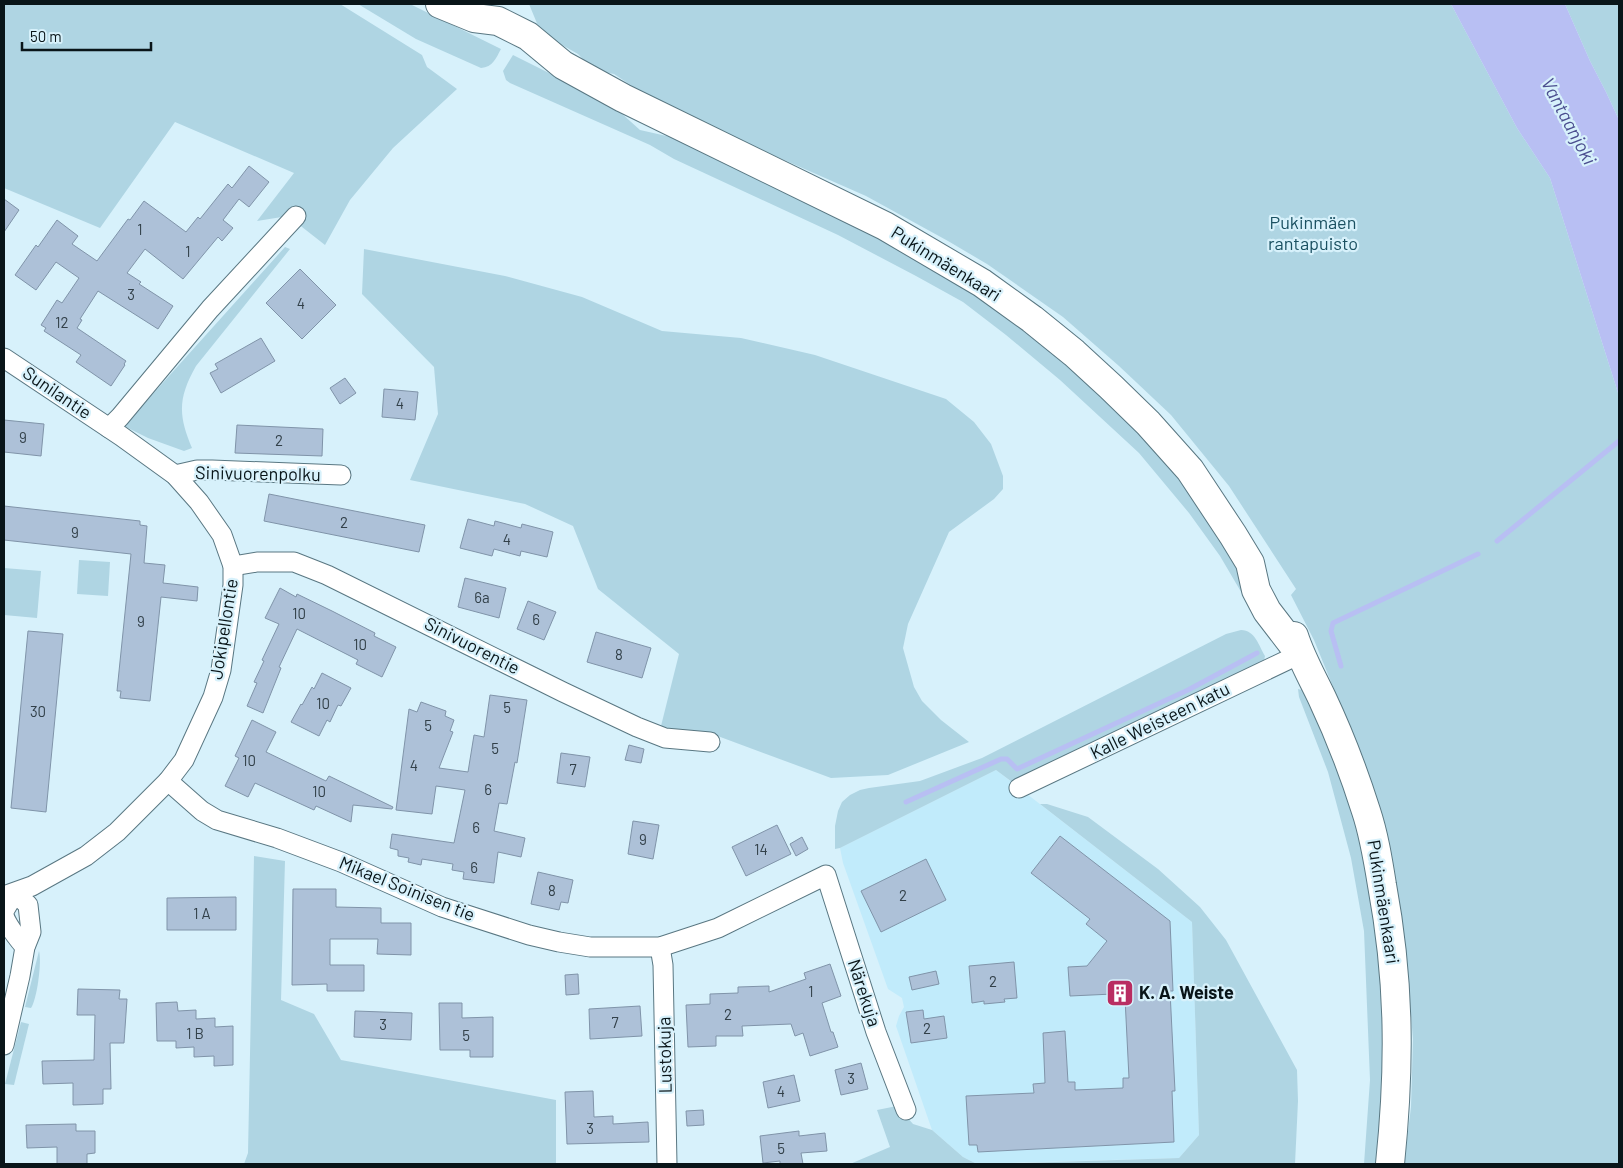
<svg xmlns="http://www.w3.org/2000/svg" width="1623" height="1168" viewBox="0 0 1623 1168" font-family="Barlow,sans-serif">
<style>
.built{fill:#c1ebfb}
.green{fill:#afd5e3}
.water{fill:#b8bff3}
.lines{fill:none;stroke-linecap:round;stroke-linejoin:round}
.stream{stroke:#b8bff3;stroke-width:5}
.building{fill:#adc1d8;stroke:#8094a9}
.street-casing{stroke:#597782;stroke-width:21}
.primary-casing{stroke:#597782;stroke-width:30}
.street{stroke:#fff;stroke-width:19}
.primary{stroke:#fff;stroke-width:28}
.labels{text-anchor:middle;stroke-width:4.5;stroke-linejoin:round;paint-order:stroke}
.number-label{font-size:15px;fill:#324049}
.park-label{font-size:18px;fill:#1a5061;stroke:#d7f1fb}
.street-label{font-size:18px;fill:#091519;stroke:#d7f1fb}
.poi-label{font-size:18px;font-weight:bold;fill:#091519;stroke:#d7f1fb;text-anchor:start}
.water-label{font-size:19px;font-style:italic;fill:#4b4e8f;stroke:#d7f1fb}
</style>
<rect width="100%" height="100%" fill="#d7f1fb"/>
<!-- built -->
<path class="built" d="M996,770L1192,922L1199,1135L1179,1158L977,1164L963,1157L932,1130L896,1026L899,1016L904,1007L902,998L888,989L843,863L840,848Z"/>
<!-- green -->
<g class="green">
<path d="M4,4H340L422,55L427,67L457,89L393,148L350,200L325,245L288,216L257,221L294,173L175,122L100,228L4,188Z"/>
<path d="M358,4H410L501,49C496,58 493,67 481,68L416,39Z"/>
<path d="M529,4H1451L1517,128L1550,178L1619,396V1164H1404L1411,1107L1413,1039L1407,968L1395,877L1364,763L1314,640L1291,595L1296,589L1229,486L1171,415L1119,366L1063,317L987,264L948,241L866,196L759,149L641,92L614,74L593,70L578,54L541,33Z"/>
<path d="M1565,4H1619V120L1606,92L1590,61Z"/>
<path d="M513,55L611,104L640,130L671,137L811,201L953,279L1059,355L1146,439L1197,498L1254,595L1247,602L1220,556L1189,513L1139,453L1060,380L1006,335L963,302L916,276L838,235L674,159L650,145L510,83L506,80L503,71Z"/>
<path d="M285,247L290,249L196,366C178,398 178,415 192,448L184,451L148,438L124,426Z"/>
<path d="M364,249L505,276L582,297L662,331L741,338L815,355L946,399L974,422L991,444L1003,476V489L994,499L949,532L908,624L903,648L914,687L922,701L941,720L969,742L888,775L831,778L715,735L686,733L661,726L679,654L598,589L573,526L525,504L410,480L438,414L434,367L362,294Z"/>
<path d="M79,560L110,562L108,596L77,594Z"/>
<path d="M4,568L41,571L37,618L4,615Z"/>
<path d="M1241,630C1255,630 1259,646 1265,656L1264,661L1253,669L1012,782L996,770L840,848L835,849V826L838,811L842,802L850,795L860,790L869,788L920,781L982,758L1226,634Z"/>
<path d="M1298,689L1302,690L1347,786L1362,839L1380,934L1385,1080L1378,1164H1364L1370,1080L1364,931L1351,858L1328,772L1299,697Z"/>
<path d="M1040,804H1047L1088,817L1158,869L1200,907L1226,940L1297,1070L1298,1101L1295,1164H994L1179,1158L1199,1135L1192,922Z"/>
<path d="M254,856L285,861L281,1000L314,1014L341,1060L556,1100V1164H244L248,1153Z"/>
<path d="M39,951C42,962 37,999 31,1008L25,1007Z"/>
<path d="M21,1022L29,1024L14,1085L5,1084Z"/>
<path d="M897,1106L913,1124L932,1130L963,1157L977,1164H850L890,1147L877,1110Z"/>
</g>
<!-- water -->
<path class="water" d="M1451,4H1565L1590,61L1606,92L1619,120V396L1550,178L1517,128Z"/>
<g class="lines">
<!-- stream -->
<g class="stream">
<path d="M1497,541L1619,441"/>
<path d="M1341,666L1331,631L1333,623L1478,554"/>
<path d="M906,802L1001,759H1007L1017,769L1188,690L1257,653"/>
</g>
</g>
<!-- building -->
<g class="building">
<path d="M249,166L269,182L249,207L239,199L223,220L233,228L222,241L218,237L183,279L145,249L127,273L141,282L139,284L173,306L158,329L98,291L80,319L82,320L77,328L126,361L124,364L125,365L111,386L76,362L81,355L44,331L46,328L41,325L57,300L62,303L79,278L56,262L36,290L15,275L36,245L38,247L57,220L78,236L72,244L97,261L128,219L130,220L144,201L186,232L198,217L200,219L228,184L232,188Z"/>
<path d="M4,199L19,210L4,232Z"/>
<path d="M300,269L336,305L302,339L266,303Z"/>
<path d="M261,338L275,361L221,393L210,373L218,369L215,364Z"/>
<path d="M345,378L356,393L340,404L330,388Z"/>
<path d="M384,389L418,392L415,420L382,417Z"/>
<path d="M4,420L44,424L41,456L4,452Z"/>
<path d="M237,425L323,429L322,456L235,453Z"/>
<path d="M269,494L425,525L419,552L264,521Z"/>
<path d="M4,506L140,521V525L147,526L144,563L165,565L163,583L198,587L197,601L161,597L150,701L120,698L121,691H117L131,554L4,540Z"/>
<path d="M468,519L494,526L495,521L521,528L522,524L553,532L547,557L521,551L520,556L494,549L492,556L460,548Z"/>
<path d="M465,578L506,588L499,618L458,607Z"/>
<path d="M280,588L296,597L297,594L332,611L375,633L374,636L396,647L382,677L356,664L358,660L297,629L279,667L281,668L263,713L247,706L257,683L254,682L264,661L262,660L279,624L265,618Z"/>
<path d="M528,601L556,612L544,640L517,629Z"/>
<path d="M28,631L63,634L46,812L11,808Z"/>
<path d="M596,632L651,648L642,678L587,662Z"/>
<path d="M322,673L351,688L341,706L338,705L330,722L327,720L319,736L291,722L301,704L302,705L312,687L314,689Z"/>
<path d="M490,695L527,700L517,763L515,762L507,804L499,803L494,831L525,838L521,857L498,852L494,883L463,879L464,872L452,870L453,864L422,859L421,865L408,862L409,858L398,856V850L390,848L392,834L454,843L465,790L436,786L432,814L396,810L409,709L417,712L421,702L446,711L445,716L454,720L450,731L453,732L439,768L468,772L474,735L484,737Z"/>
<path d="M252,720L276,732L266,752L326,781L329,776L393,807L392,809L353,805L351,822L316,806L314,810L255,783L248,797L225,786L239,758L235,756Z"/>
<path d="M629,745L644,749L641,763L625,760Z"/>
<path d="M561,753L590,757L585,787L557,783Z"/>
<path d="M633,821L659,825L653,859L628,854Z"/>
<path d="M777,825L791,854L746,876L732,847Z"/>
<path d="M1060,836L1170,921L1173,991H1170L1175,1091H1172L1174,1142L978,1152L977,1145H969L966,1096L1034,1093L1033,1084L1045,1083L1043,1033L1065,1031L1068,1082H1075V1090L1123,1088V1078H1129L1125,998L1113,999V994L1070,996L1068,967L1087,966L1107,941L1086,924L1090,919L1031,873Z"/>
<path d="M802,837L808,849L796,856L790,844Z"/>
<path d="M926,859L946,900L881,932L861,891Z"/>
<path d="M538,872L573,880L568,903L561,902L559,910L531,904Z"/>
<path d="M293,889H336V907L381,908V923H411V955L377,954L378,939H330V965H364V991H327V984L292,985Z"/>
<path d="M236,897V930H167V898Z"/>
<path d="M1014,962L1017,998L1004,999L1005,1002L984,1004V1001L972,1003L969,966Z"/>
<path d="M830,964L841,996L822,1003L831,1032H833L838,1047L810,1056L803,1033L795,1036L791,1024L742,1026L743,1036H716V1046L688,1047L686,1005L710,1004V994L738,993V987L769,986V992L806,979L804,973Z"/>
<path d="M936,971L939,984L912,990L909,977Z"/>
<path d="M578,974L579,994L566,995L565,975Z"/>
<path d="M78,989L120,990L119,999H127L124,1043H110L111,1089H103V1104L73,1105V1083L43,1084L42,1061L94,1060L95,1015H77Z"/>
<path d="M177,1002L178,1011L196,1010V1019L215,1018V1027L233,1026V1065L214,1066V1056L194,1057V1047L176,1048V1041H157L156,1003Z"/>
<path d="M439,1003H462V1018L493,1017V1057H470V1050H440Z"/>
<path d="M640,1006L642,1036L590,1039L589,1009Z"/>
<path d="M923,1010L924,1019L944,1016L947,1038L911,1043L906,1012Z"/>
<path d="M355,1011L412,1013L411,1040L354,1037Z"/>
<path d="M861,1063L868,1089L841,1095L835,1070Z"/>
<path d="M794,1075L800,1101L768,1108L763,1082Z"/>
<path d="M593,1091L594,1117L613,1116V1124L648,1122L649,1142L567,1144L565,1092Z"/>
<path d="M703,1110L704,1125L687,1126L686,1111Z"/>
<path d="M76,1124V1131H95V1153L87,1154V1164H57V1147L27,1148L26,1125Z"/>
<path d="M799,1131V1136L825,1133L827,1151L801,1153L803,1164H780V1161L763,1163L760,1136Z"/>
</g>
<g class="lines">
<!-- street casing -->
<g class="street-casing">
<g id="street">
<path d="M4,358L121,436L175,475L199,502L222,535L233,566V585L221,670L213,697L184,760L168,781L117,832L86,856L32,886L4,896"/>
<path d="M109,428L120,417L210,309L296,216"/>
<path d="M175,475L197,470H212L341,475"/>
<path d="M233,566L257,562H294L327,575L563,692L637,727L665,738L710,742"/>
<path d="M168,781L202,811L217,820L277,838L341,862L442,907L529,935L559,942L590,947H660L718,928L826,875L876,1032L906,1110"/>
<path d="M1019,788L1300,654"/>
<path d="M15,893C12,899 6,906 4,912C3,921 19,940 25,947"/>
<path d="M660,947L663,965L667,1164"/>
<path d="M4,1045L20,976L25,947L31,932L28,905L15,893"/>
</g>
</g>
<!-- primary casing -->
<g class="primary-casing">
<g id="primary">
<path d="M440,4L474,18L498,21L528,36L563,65L623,98L885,226L982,283L1032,319L1074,353L1111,387L1148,423L1190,470L1233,535L1250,563L1256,590L1267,611L1300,654"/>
<path d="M1294,636C1301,658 1312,677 1322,698C1339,734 1354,773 1366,811C1374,835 1378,860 1382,885C1400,982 1400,1067 1390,1164"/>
</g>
</g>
<!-- street -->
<use href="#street" class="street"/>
<!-- primary -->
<use href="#primary" class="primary"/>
</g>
<!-- icons -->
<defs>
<g id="building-square" transform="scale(1.4375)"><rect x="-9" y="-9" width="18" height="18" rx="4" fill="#b92d61" stroke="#d7f1fb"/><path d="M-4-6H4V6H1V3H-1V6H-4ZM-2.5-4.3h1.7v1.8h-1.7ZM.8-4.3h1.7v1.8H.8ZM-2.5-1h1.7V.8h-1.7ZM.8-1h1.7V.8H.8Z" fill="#fff"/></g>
</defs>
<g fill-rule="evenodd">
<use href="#building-square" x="1120" y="993"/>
</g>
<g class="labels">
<!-- number labels -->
<g class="number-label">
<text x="140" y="235">1</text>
<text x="188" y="257">1</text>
<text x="131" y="300">3</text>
<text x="301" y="309">4</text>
<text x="62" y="328">12</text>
<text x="400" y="409">4</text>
<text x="23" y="443">9</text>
<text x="279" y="446">2</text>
<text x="344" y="528">2</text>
<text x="75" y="538">9</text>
<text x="507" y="545">4</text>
<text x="482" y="603">6a</text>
<text x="299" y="619">10</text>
<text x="536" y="625">6</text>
<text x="141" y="627">9</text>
<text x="360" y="650">10</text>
<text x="619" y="660">8</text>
<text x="323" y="709">10</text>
<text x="507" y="713">5</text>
<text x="38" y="717">30</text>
<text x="428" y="731">5</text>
<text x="495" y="754">5</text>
<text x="249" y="766">10</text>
<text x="414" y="771">4</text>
<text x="573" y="775">7</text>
<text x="488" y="795">6</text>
<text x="319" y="797">10</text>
<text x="476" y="833">6</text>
<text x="643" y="845">9</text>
<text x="761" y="855">14</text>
<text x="474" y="873">6</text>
<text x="552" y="896">8</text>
<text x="903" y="901">2</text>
<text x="202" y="919">1 A</text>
<text x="993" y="987">2</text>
<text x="811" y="997">1</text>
<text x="728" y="1020">2</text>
<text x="615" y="1028">7</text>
<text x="383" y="1030">3</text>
<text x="927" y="1034">2</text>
<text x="195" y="1039">1 B</text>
<text x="466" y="1041">5</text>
<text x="851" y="1084">3</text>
<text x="781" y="1097">4</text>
<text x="590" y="1134">3</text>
<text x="781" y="1154">5</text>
</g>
<!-- park labels -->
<g class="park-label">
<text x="1313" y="229">Pukinmäen<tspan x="1313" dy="21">rantapuisto</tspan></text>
</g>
<!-- street labels -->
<g class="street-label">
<text transform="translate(946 264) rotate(32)" y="6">Pukinmäenkaari</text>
<text transform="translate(57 393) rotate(34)" y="6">Sunilantie</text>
<text transform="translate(258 474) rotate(1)" y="6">Sinivuorenpolku</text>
<text transform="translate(224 629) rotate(-81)" y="6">Jokipellontie</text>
<text transform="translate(472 646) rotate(27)" y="6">Sinivuorentie</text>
<text transform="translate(1160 721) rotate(-26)" y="6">Kalle Weisteen katu</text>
<text transform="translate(407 889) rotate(22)" y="6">Mikael Soinisen tie</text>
<text transform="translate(1383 902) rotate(81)" y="6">Pukinmäenkaari</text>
<text transform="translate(864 993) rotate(72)" y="6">Närekuja</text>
<text transform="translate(665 1055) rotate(-91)" y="6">Lustokuja</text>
</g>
<!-- poi labels -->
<g class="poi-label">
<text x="1139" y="999">K. A. Weiste</text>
</g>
<!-- water labels -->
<g class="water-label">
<text transform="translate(1569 121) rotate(62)" y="7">Vantaanjoki</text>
</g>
</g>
<!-- border -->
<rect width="1623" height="1168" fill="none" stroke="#091519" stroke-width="10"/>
<!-- scale -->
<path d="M22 42v8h129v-8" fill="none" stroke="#091519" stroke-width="2.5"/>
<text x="30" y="42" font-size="15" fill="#091519" stroke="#d7f1fb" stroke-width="4" paint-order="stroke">50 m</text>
</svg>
